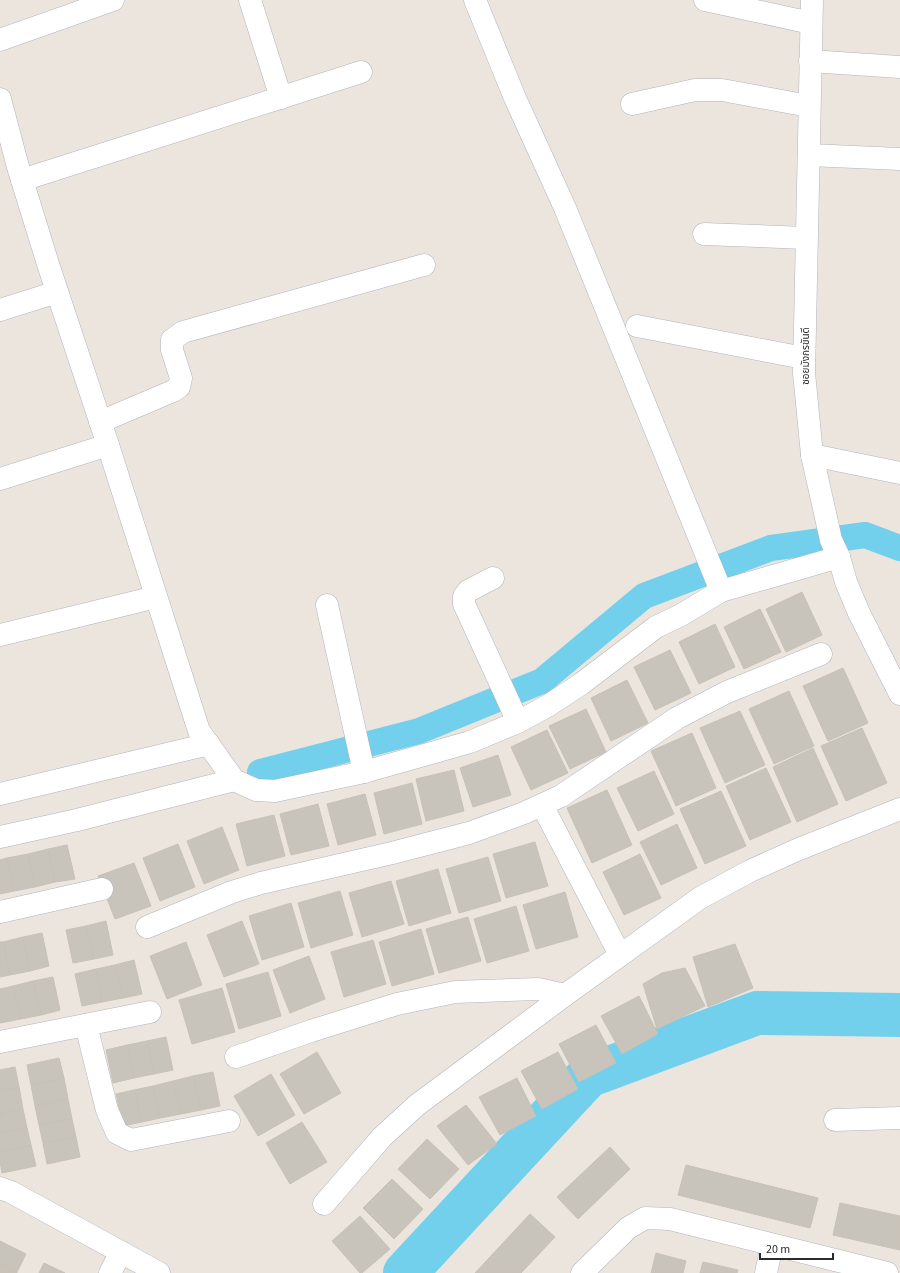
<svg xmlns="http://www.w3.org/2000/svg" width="900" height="1273" viewBox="0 0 900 1273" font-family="'Source Sans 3','Noto Sans Thai',sans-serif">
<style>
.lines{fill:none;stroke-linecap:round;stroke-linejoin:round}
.canal{stroke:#72d0ec;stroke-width:26}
.river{stroke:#72d0ec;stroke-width:44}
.building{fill:#c8c3bb;stroke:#c8c1b7}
.minor-casing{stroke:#b1b4be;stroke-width:23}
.minor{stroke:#fff;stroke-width:22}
.labels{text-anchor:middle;stroke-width:3;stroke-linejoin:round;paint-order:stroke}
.street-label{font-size:10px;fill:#2b2b2b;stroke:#fff}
</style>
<rect width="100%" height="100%" fill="#ece5dd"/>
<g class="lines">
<!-- canal -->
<path class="canal" d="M260,772L419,731L542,681L644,596L771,548L865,535L900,548"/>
<!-- river -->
<path class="river" d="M405,1273L588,1076L757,1013L900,1015"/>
</g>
<!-- building -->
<g class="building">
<path d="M802,592L822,635L786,652L766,609Z"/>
<path d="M760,609L781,652L744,669L724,627Z"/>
<path d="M715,624L735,667L699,684L679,642Z"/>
<path d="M670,650L691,693L655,710L634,667Z"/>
<path d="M843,668L868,723L828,741L803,686Z"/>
<path d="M627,680L648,723L611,741L591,698Z"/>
<path d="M789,691L814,746L774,764L749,709Z"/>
<path d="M586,709L606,752L570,769L549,726Z"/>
<path d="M740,711L765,765L725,783L700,728Z"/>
<path d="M862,728L887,783L846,801L821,746Z"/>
<path d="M547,730L568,773L531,790L511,747Z"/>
<path d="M692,733L716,788L676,806L651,751Z"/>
<path d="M813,748L838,804L797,822L773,767Z"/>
<path d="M498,755L511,795L473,807L460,768Z"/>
<path d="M766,768L791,822L750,840L726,786Z"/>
<path d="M454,770L464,811L426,821L416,779Z"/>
<path d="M654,771L674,814L638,831L617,788Z"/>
<path d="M412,783L422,824L384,834L374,793Z"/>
<path d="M607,790L632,845L592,863L567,808Z"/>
<path d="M721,791L746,846L705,864L680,809Z"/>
<path d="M365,794L376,835L338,845L327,804Z"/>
<path d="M318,804L329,846L291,855L280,814Z"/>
<path d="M274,815L285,856L247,866L236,824Z"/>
<path d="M677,824L697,868L661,885L640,842Z"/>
<path d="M222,827L239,870L204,884L187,841Z"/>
<path d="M535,842L548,886L506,898L493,854Z"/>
<path d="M178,844L195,887L160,901L143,858Z"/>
<path d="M67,845L75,879L55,882L48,849Z"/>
<path d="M48,849L55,882L35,887L28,854Z"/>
<path d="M28,854L35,887L14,891L7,858Z"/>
<path d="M640,854L661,898L624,915L603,872Z"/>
<path d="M488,857L501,901L459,913L446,869Z"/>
<path d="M7,858L14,891L0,894V860Z"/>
<path d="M134,863L151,906L115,919L98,876Z"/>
<path d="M438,869L451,913L409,926L396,881Z"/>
<path d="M391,881L404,924L362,937L349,893Z"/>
<path d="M340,891L353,935L311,948L298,903Z"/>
<path d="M565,892L578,937L536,949L523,905Z"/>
<path d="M291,903L304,947L262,960L249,916Z"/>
<path d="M516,906L529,951L487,963L474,919Z"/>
<path d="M468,917L481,961L439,973L426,929Z"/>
<path d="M106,921L113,955L94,959L86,926Z"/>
<path d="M242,921L259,964L224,977L207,935Z"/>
<path d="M86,926L94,959L73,963L66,930Z"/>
<path d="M421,929L434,974L392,986L379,942Z"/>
<path d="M42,933L49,966L30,971L23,937Z"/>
<path d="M23,937L30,971L10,975L3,942Z"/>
<path d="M373,940L386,984L344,997L331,952Z"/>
<path d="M0,942H3L10,975L0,977Z"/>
<path d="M186,942L202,985L167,999L150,956Z"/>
<path d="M735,944L753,988L708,1007L693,957Z"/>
<path d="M309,956L325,999L290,1013L273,970Z"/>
<path d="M134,960L142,994L123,998L115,965Z"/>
<path d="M115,965L123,998L102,1002L96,969Z"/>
<path d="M685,968L705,1006L657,1029L643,984L662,973Z"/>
<path d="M96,969L102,1002L82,1006L75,974Z"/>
<path d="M268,972L281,1016L239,1029L226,984Z"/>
<path d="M53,977L60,1010L41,1015L33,981Z"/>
<path d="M33,981L41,1015L21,1019L13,986Z"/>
<path d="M13,986L21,1019L0,1023V989Z"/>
<path d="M222,988L235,1032L192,1044L179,1000Z"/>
<path d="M639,996L658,1034L622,1054L601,1016Z"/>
<path d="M596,1025L616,1063L579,1082L559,1044Z"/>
<path d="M166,1037L173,1070L154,1074L147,1041Z"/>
<path d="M147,1041L154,1074L134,1078L127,1045Z"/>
<path d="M127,1045L134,1078L113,1083L106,1050Z"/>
<path d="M317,1052L341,1093L304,1114L280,1074Z"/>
<path d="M558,1052L578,1089L542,1109L521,1071Z"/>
<path d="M59,1058L64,1078L31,1085L27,1065Z"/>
<path d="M15,1067L19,1087L0,1091V1070Z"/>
<path d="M213,1072L220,1106L201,1110L193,1076Z"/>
<path d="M271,1074L295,1115L258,1136L234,1096Z"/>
<path d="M193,1076L201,1110L181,1114L173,1081Z"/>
<path d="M64,1078L68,1099L35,1106L31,1085Z"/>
<path d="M517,1078L536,1116L500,1135L479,1097Z"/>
<path d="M173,1081L181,1114L160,1118L153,1086Z"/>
<path d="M153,1086L160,1118L142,1122L134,1090Z"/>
<path d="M19,1087L23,1109L0,1113V1091Z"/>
<path d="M134,1090L142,1122L123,1126L116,1094Z"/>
<path d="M68,1099L72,1119L39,1125L35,1106Z"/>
<path d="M466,1105L497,1144L468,1165L437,1126Z"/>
<path d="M23,1109L27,1128L0,1133V1113Z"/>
<path d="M72,1119L76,1137L43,1143L39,1125Z"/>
<path d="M302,1122L327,1162L290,1184L266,1143Z"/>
<path d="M27,1128L31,1145L0,1152V1133Z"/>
<path d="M76,1137L80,1157L47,1164L43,1143Z"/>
<path d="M427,1139L459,1169L430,1199L398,1169Z"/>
<path d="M31,1145L36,1166L2,1173L0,1162V1152Z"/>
<path d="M610,1147L630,1169L578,1219L557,1197Z"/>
<path d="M686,1165L818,1198L810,1228L678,1195Z"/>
<path d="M392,1179L423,1209L394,1239L363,1208Z"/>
<path d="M840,1203L900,1216V1250L833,1235Z"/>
<path d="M530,1214L555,1237L521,1273H475Z"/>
<path d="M360,1216L390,1249L362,1273H360L332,1241Z"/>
<path d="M0,1241L26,1254L17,1272L0,1264Z"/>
<path d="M656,1253L686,1261L683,1273H651Z"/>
<path d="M703,1262L738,1270L737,1273H700Z"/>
<path d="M44,1263L65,1273H39Z"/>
<path d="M0,1264L17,1272V1273H0Z"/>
</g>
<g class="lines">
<!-- minor casing -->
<g class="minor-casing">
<g id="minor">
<path d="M250,0L281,98"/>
<path d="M475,0L515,98L565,208L721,591"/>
<path d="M705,0L811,23"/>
<path d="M812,0L804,373L812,455L831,540L839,557L846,582L859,613L900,694"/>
<path d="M0,40L113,0"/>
<path d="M810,61L900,67"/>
<path d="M0,99L18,167L48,264L108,445L199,731L234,780L256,790L275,791L364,772L470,742L518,722L549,705L581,684L656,627L681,615L721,591L839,557"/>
<path d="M632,104L695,90H722L809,106"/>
<path d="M809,155L900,159"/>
<path d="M22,180L361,72"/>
<path d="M704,234L806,238"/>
<path d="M0,310L57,292"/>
<path d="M637,326L804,358"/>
<path d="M100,422L173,391L179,387L181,378L172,350V340L183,332L424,265"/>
<path d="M812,455L900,473"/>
<path d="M0,479L108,445"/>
<path d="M493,578L468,591L464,596V604L518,722"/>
<path d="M327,605L364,772"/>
<path d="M0,635L156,597"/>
<path d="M0,794L209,744"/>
<path d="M542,805L620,955"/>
<path d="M0,837L77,820L234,780"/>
<path d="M0,912L102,889"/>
<path d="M147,927L232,892L261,883L392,853L469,833L524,813L561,796L677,718L727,692L821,654"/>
<path d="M86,1025L107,1110L117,1133L131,1140L229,1121"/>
<path d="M0,1042L150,1012"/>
<path d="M236,1057L311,1031L397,1004L455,992L538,989L565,995"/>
<path d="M835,1120L900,1118"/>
<path d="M0,1188L11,1192L159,1273"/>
<path d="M324,1204L382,1137L417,1105L565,995L700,898L750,871L799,849L900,809"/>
<path d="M110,1273L121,1252"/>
<path d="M582,1273L628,1228L645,1218L670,1219L887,1273"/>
<path d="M766,1273L772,1245"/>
</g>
</g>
<!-- minor -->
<use href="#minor" class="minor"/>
</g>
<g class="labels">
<!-- street labels -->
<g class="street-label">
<text transform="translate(805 356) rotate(-90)" y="4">ซอยมังกรขันดี</text>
</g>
</g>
<!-- scale -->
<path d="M760 1253v6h73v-6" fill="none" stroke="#2b2b2b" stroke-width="2"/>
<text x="766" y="1253" font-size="12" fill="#2b2b2b" stroke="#ffffff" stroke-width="3" paint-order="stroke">20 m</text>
</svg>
